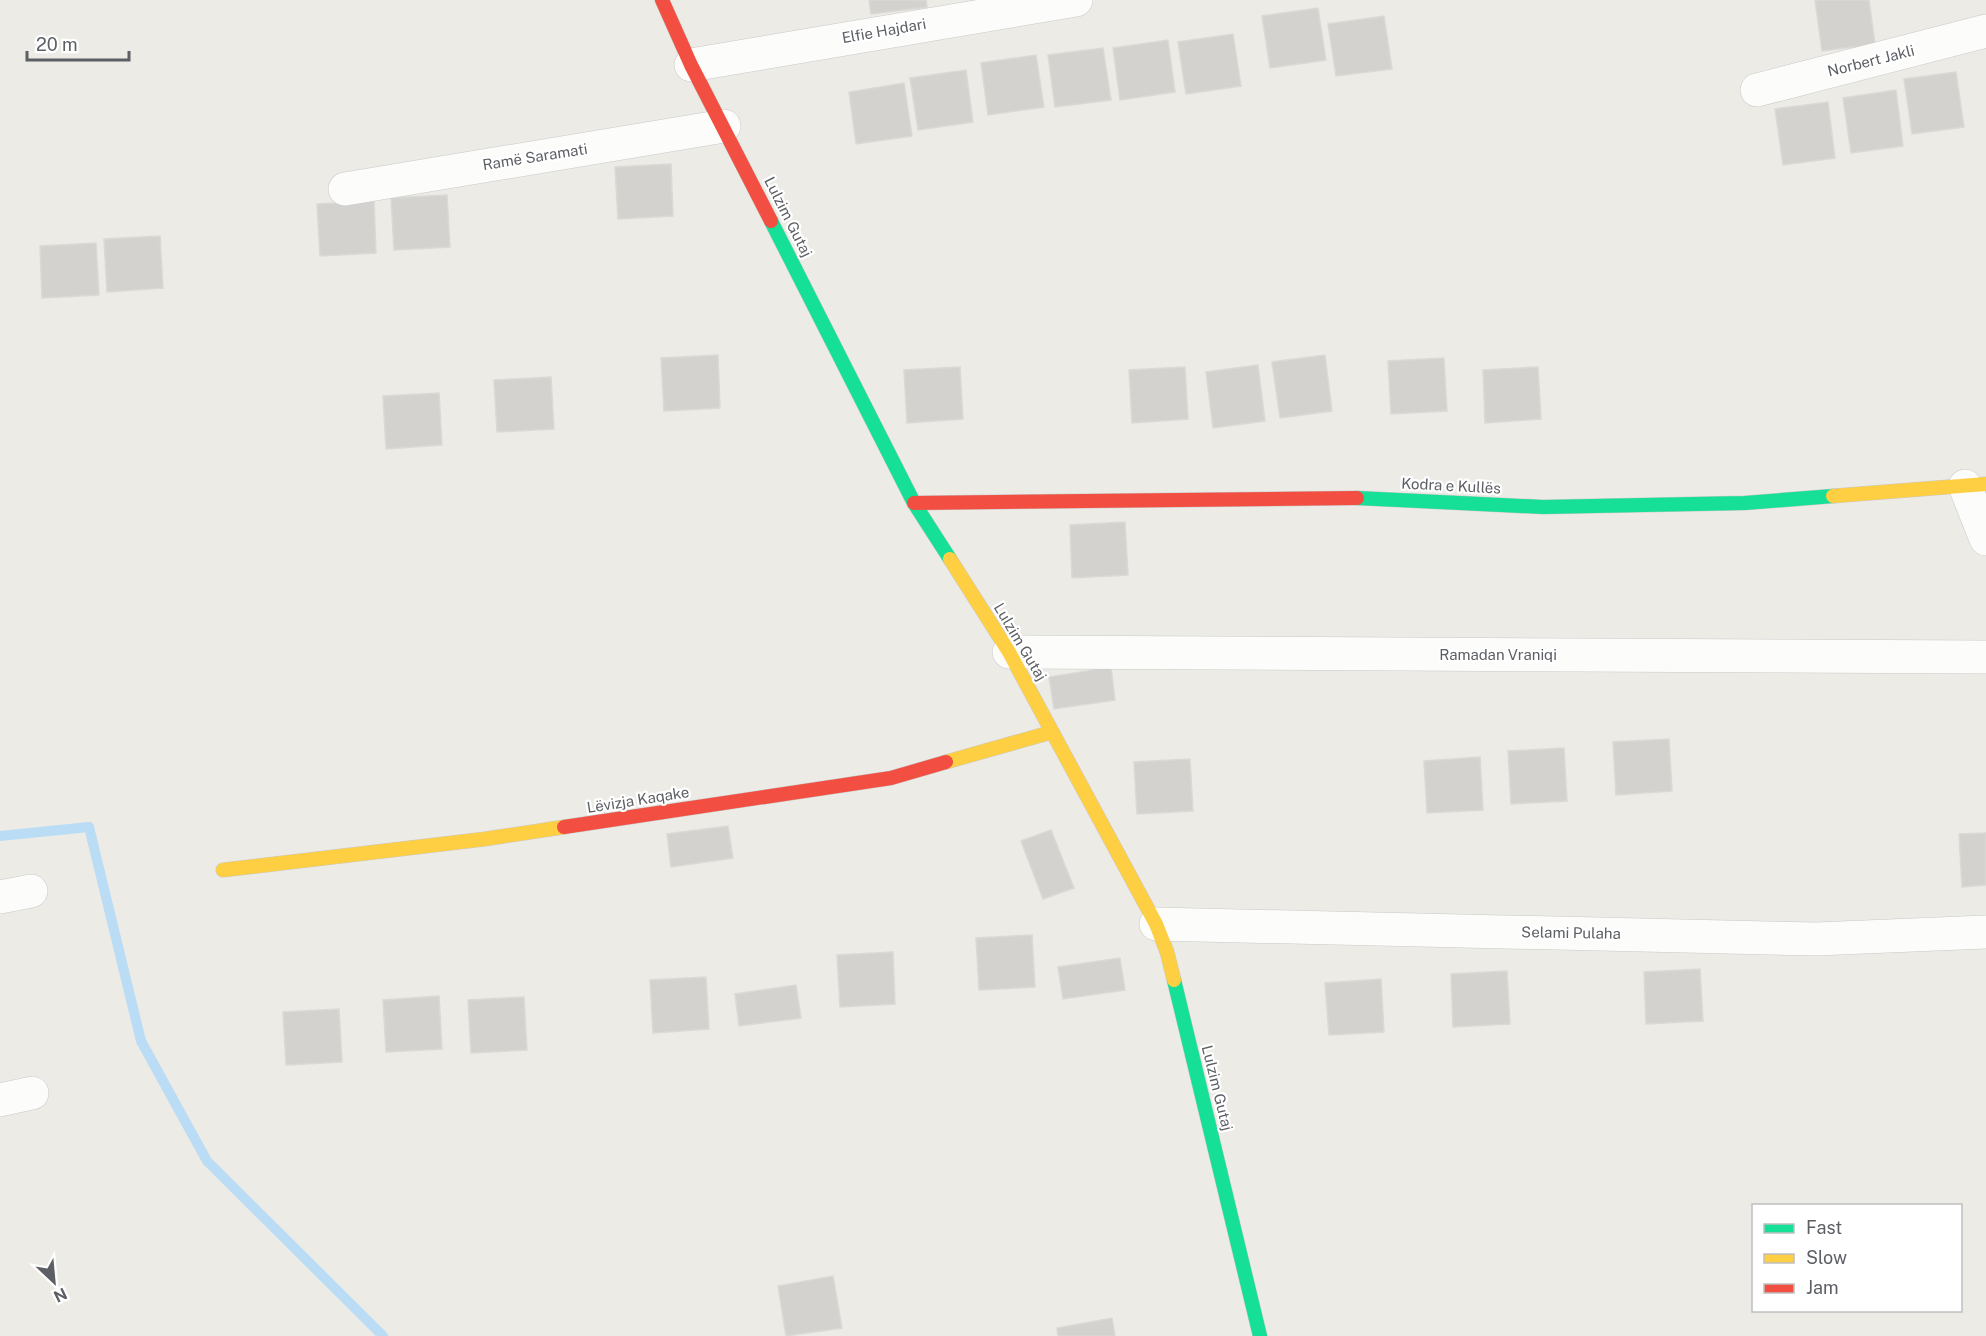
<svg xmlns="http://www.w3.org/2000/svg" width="1986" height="1336" viewBox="0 0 1986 1336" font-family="'Public Sans',sans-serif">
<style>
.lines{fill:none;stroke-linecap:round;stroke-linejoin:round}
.stream{stroke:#bbdcf5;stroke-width:10}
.building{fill:#d3d2cf;stroke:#dbd9d5;stroke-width:1.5}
.street-casing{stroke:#c8c9c8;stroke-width:34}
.fast-casing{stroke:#c8c9c8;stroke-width:15}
.slow-casing{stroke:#c8c9c8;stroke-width:15}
.jam-casing{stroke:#c8c9c8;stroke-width:15}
.street{stroke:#fcfcfb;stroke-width:33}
.fast{stroke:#16e098;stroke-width:14}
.slow{stroke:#ffcf43;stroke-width:14}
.jam{stroke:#f24e42;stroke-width:14}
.labels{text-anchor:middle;stroke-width:4.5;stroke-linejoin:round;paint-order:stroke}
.street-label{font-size:15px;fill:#5c5f64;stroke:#fff}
</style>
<rect width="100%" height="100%" fill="#ecebe6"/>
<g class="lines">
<!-- stream -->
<path class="stream" d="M0,836L89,827L141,1041L207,1161L383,1336"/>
</g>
<!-- building -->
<g class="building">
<path d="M869,0H926L927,7L871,14Z"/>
<path d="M1815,0H1869L1875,44L1822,51Z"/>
<path d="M1318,8L1326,60L1270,68L1262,16Z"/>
<path d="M1384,16L1392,69L1336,76L1328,24Z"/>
<path d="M1233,34L1241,86L1186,94L1178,42Z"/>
<path d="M1168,40L1175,92L1120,100L1113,48Z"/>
<path d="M1103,48L1111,100L1055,107L1048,55Z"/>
<path d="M1036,55L1044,107L988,115L981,63Z"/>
<path d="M966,70L973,122L918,130L910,78Z"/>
<path d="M1956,72L1964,127L1912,134L1904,79Z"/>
<path d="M904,83L912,136L856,144L849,92Z"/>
<path d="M1896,90L1903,146L1851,153L1843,98Z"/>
<path d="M1828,102L1835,158L1783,165L1775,109Z"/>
<path d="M671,164L673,216L618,219L615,167Z"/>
<path d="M447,195L450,247L394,250L391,198Z"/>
<path d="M374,201L376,253L320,256L317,204Z"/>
<path d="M160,236L163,288L107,292L104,239Z"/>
<path d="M96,243L99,295L42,298L40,246Z"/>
<path d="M718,355L720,408L664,411L661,358Z"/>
<path d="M1325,355L1332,411L1280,418L1272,362Z"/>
<path d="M1444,358L1447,411L1391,414L1388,361Z"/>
<path d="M1258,365L1265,421L1213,428L1206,372Z"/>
<path d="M960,367L963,419L907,423L904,370Z"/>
<path d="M1185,367L1188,419L1132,423L1129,370Z"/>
<path d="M1538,367L1541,419L1485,423L1483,370Z"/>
<path d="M551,377L554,429L497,432L494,380Z"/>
<path d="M439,393L442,445L386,449L383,396Z"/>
<path d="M1125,522L1128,575L1072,578L1070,525Z"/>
<path d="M1111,667L1115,700L1054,709L1049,677Z"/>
<path d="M1669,739L1672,791L1616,795L1613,742Z"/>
<path d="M1564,748L1567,801L1511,804L1508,751Z"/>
<path d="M1480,757L1483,810L1427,813L1424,761Z"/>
<path d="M1190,759L1193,811L1137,814L1134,762Z"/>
<path d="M728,826L733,858L671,867L667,834Z"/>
<path d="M1051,830L1074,888L1043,899L1021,841Z"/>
<path d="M1986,833V885L1962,887L1959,834Z"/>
<path d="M1032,935L1035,987L979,990L976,938Z"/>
<path d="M893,952L895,1004L840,1007L837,955Z"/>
<path d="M1120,958L1125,990L1063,999L1058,967Z"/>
<path d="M1700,969L1703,1021L1646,1024L1644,972Z"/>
<path d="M1507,971L1510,1024L1453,1027L1451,974Z"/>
<path d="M706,977L709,1029L653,1033L650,980Z"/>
<path d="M1381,979L1384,1032L1329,1035L1325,983Z"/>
<path d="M796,985L801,1018L739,1026L735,994Z"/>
<path d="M439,996L442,1049L386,1052L383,1000Z"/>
<path d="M524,997L527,1050L471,1053L468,1000Z"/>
<path d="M339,1009L342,1062L286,1065L283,1012Z"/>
<path d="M833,1276L842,1328L786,1336L778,1286Z"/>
<path d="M1112,1318L1115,1336H1058L1057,1328Z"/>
</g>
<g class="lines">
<!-- street casing -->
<g class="street-casing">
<g id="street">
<path d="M691,65L1076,0"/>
<path d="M1757,90L1986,31"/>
<path d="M345,189L724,126"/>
<path d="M1965,486L1986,539"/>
<path d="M1009,652L1986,657"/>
<path d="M0,897L31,891"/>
<path d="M1156,924L1816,939L1986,932"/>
<path d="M0,1100L32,1093"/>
</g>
</g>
<!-- fast casing -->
<g class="fast-casing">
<g id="fast">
<path d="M771,221L914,503L950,559"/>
<path d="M1357,498L1543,507L1745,503L1833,496"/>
<path d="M1174,980L1260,1336"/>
</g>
</g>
<!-- slow casing -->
<g class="slow-casing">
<g id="slow">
<path d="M1833,496L1986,484"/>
<path d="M950,559L1009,652L1156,924L1167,952L1174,980"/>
<path d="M946,762L1052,732"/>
<path d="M223,870L485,839L564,827"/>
</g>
</g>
<!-- jam casing -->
<g class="jam-casing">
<g id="jam">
<path d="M662,0L691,65L771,221"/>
<path d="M914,503L1357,498"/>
<path d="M564,827L891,778L946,762"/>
</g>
</g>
<!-- street -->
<use href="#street" class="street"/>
<!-- fast -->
<use href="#fast" class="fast"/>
<!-- slow -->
<use href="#slow" class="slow"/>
<!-- jam -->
<use href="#jam" class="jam"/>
</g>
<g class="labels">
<!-- street labels -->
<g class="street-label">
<text transform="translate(884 31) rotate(-10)" y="5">Elfie Hajdari</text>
<text transform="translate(1871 61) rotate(-14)" y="5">Norbert Jakli</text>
<text transform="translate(535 157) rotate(-9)" y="5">Ramë Saramati</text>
<text transform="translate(788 217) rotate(63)" y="5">Lulzim Gutaj</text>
<text transform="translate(1451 486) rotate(3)" y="5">Kodra e Kullës</text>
<text transform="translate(1020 642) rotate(59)" y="5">Lulzim Gutaj</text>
<text x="1498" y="660">Ramadan Vraniqi</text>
<text transform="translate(638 800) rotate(-9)" y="5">Lëvizja Kaqake</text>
<text transform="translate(1571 933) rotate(1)" y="5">Selami Pulaha</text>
<text transform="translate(1217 1088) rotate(76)" y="5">Lulzim Gutaj</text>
</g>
</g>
<!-- legend -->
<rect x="1752" y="1204" width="210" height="108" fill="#ffffff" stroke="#bebfc1" stroke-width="1.5"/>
<rect x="1764" y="1224" width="30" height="9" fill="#16e098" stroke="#bebfc1" stroke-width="1.5"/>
<text x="1806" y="1234" font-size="18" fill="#5c5f64">Fast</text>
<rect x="1764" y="1254" width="30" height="9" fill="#ffcf43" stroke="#bebfc1" stroke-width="1.5"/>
<text x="1806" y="1264" font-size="18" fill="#5c5f64">Slow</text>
<rect x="1764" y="1284" width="30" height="9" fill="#f24e42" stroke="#bebfc1" stroke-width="1.5"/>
<text x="1806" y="1294" font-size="18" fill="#5c5f64">Jam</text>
<!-- north arrow -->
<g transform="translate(54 1282) rotate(154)" stroke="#ffffff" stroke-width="4.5" paint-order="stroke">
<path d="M0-4.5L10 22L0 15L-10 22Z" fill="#5c5f64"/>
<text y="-9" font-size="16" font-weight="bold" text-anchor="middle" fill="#5c5f64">N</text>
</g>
<!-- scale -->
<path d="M27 51v9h102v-9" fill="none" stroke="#5c5f64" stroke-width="3"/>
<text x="36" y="51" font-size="18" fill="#5c5f64" stroke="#ffffff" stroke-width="4.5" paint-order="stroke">20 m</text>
</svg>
